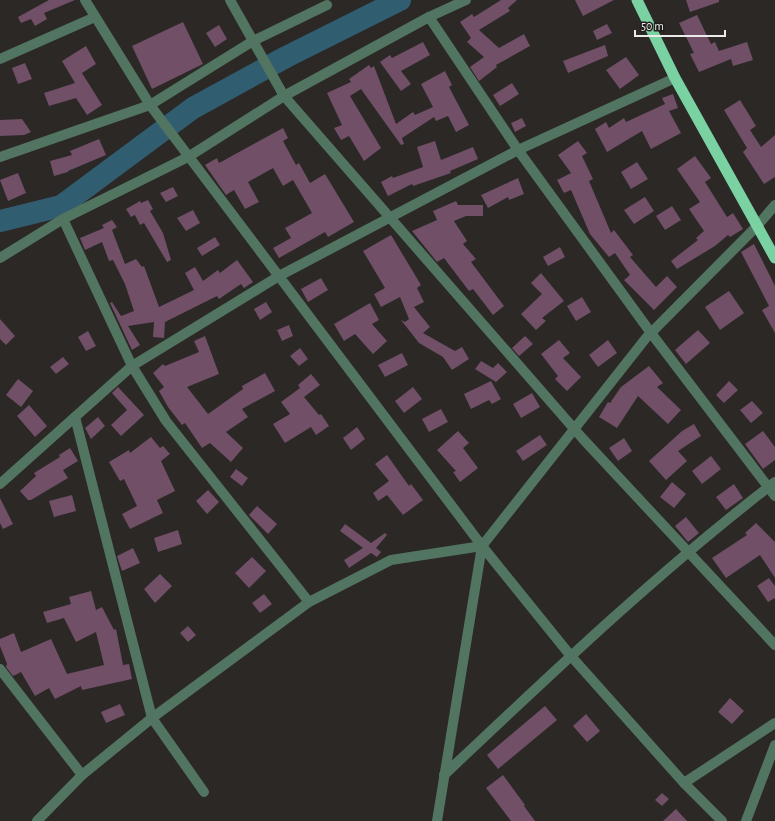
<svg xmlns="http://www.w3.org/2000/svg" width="775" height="821" viewBox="0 0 775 821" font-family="'Alegreya Sans',sans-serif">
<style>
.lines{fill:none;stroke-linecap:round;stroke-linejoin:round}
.river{stroke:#315d70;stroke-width:22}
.building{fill:#704f67}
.minor{stroke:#517561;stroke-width:10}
.trunk{stroke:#7ad2a2;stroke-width:11}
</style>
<rect width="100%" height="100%" fill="#2b2826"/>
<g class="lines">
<!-- river -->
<path class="river" d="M0,221L61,206L193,108L286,57L400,0"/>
</g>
<!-- building -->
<g class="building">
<path d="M49,0H75L44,13L47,19L35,26L31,19L21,23L18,17Z"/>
<path d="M501,0H517L508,8L510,11L479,30L499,48L524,34L530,46L496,65L497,67L479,81L470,67L484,57L467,42L471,38L460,22L472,14L474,17Z"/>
<path d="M575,0H614L583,16Z"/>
<path d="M686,0H719V2L690,12Z"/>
<path d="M697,15L711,44L715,42L719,51L747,42L753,60L733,66L731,59L699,72L690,54L694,53L679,23Z"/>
<path d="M183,22L203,64L152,89L132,46Z"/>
<path d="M607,24L612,33L597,40L593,31Z"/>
<path d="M219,25L227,39L215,47L206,33Z"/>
<path d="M423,42L430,55L401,71L411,84L401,91L380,62L390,55L392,58Z"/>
<path d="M605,45L608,56L568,73L563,61Z"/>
<path d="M86,46L96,64L82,73L102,105L87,115L76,98L49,106L44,93L75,83L62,61Z"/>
<path d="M626,57L639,75L620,89L606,70Z"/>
<path d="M25,63L32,79L18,84L12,68Z"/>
<path d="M369,65L371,68L374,66L396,124L413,112L415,115L433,107L421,84L445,71L452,85L449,87L469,125L456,132L448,116L436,121L434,117L402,138L404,144L401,145L361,89L350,96L381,148L364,161L349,136L341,140L334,128L342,125L327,93L351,82L349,79Z"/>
<path d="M512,83L519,94L500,106L493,95Z"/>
<path d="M673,94L678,108L669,111L681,133L651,149L642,131L607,152L595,129L606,122L609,128L624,118L626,122L665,104L662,98Z"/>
<path d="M740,100L756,126L750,130L761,147L775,135V177L764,184L743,152L747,148L724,110Z"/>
<path d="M522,118L526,126L515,132L511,123Z"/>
<path d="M22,119L31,132L24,135L0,136V120Z"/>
<path d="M283,128L288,138L283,141L296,165L299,163L310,183L325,174L354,222L328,237L325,232L279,258L273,248L291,238L285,228L312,213L293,180L283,186L273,168L248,182L259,202L245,209L234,190L226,195L205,165L217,158L219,163Z"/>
<path d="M99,139L106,155L68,171V172L54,176L50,161L72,155L70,151Z"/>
<path d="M435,141L441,160L473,147L478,159L450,171L451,173L413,186L412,184L388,196L381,182L392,176L393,178L423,167L417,147Z"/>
<path d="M578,141L587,153L582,156L593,179L589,181L611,233L614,230L633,255L630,257L656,287L667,276L677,287L654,310L624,280L630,275L615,253L609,257L590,234L571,190L564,193L557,180L571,173L558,155Z"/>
<path d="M695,156L711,178L705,182L727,217L733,213L743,229L730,237L728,235L715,246L677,269L671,261L698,240L696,238L704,231L689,209L700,202L677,169Z"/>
<path d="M637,162L648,179L631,189L621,172Z"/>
<path d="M18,173L26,193L8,201L0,180Z"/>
<path d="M518,178L524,194L509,200L508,197L488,208L481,195Z"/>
<path d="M173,187L178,196L166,202L160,193Z"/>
<path d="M645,197L654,211L634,224L624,210Z"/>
<path d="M148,200L153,209L150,211L163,233L171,260L167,262L144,223L140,225L135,215L131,217L126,209L140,201L141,203Z"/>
<path d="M456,201L458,205H483V216H466L454,221L467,241L463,244L476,259L471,262L504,306L493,315L473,289L469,291L444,258L437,262L412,231L437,220L433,211Z"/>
<path d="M672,206L681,220L665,230L656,216Z"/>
<path d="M193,210L200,223L186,231L177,218Z"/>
<path d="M112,220L117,227L112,230L125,264L136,259L142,267L144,266L159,307L194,290L185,273L195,267L203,281L218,270L220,273L237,260L253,282L244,288L241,284L219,299L217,296L165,322L164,338L153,337L154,322L128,326L140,345L132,350L110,303L112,302L121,316L134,311L125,284L113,260L109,261L102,242L85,250L80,238L104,228L102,225Z"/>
<path d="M391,235L421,285L417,288L424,302L414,307L430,327L423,333L455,351L462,347L469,359L452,370L443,357L419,343L401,320L405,322L409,319L400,297L381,307L374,294L385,288L363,251Z"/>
<path d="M215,237L220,245L202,256L197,248Z"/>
<path d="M754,244L775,286V333L762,310L769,306L741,252Z"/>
<path d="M560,247L565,257L548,266L543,257Z"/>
<path d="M541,273L564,301L542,318L546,321L536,330L521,314L542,294L531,283Z"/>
<path d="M321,278L328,290L308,302L301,289Z"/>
<path d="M729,291L744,313L720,330L705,307Z"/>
<path d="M582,297L591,312L576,321L567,306Z"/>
<path d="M266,302L272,312L260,320L254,309Z"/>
<path d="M370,303L379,320L372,324L387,341L373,354L355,334L344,341L334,324Z"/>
<path d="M0,319L15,336L6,345L0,339Z"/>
<path d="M289,325L293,336L282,341L277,330Z"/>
<path d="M698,330L710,343L686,364L675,350Z"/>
<path d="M88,331L96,346L86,351L78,337Z"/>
<path d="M205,336L219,374L187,387L208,414L243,389L242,386L265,373L275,391L242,409L248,417L226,432L243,448L231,462L210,443L202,448L185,423L182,425L168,407L159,391L164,387L153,373L163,364L165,366L199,352L194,341Z"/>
<path d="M525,336L533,344L519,356L512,348Z"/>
<path d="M559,340L570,353L563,358L581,377L567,391L555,379L558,376L541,354Z"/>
<path d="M608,340L617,353L598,367L589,355Z"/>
<path d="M300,348L308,359L299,366L290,356Z"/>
<path d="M402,353L408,365L385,377L378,365Z"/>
<path d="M63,357L69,364L56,374L50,367Z"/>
<path d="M481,361L493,368L498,363L507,372L496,382L475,369Z"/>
<path d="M649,366L663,383L657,387L681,410L668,424L638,396L617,428L599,417L608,402L610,403L621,387Z"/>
<path d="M311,374L320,385L304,397L319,415L321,414L329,426L316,435L311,427L285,443L273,424L290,414L281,402L300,388L298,385Z"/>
<path d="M18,379L33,391L21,407L6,395Z"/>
<path d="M491,381L501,399L492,404L489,400L471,409L464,394Z"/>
<path d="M729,381L738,390L724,403L716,395Z"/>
<path d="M118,387L144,415L121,436L111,425L127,410L112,393Z"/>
<path d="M413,387L422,399L404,413L395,401Z"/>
<path d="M532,393L540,407L521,418L513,404Z"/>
<path d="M752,401L763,413L751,423L740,410Z"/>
<path d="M29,405L47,426L35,437L17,416Z"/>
<path d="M441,409L448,422L429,432L422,419Z"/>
<path d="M98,417L105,426L91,439L85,428Z"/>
<path d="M694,424L701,436L678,451L687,461L666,480L649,461L682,431Z"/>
<path d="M357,427L365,439L351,450L343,438Z"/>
<path d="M458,431L469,443L463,448L478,468L460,482L453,472L456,471L437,450Z"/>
<path d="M763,431L775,447V460L763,469L745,444Z"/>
<path d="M540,435L547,445L523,461L516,451Z"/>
<path d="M151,437L160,448L163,446L170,454L161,461L175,491L157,500L163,513L130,529L122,514L137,506L124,479L120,481L109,462L129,450L130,453Z"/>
<path d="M624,438L632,451L618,461L609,448Z"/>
<path d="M70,448L78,461L63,470L68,478L31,500H28L20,491L36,476L34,473L60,457L59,455Z"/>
<path d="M387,455L409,486L411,484L423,500L403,515L387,495L378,501L373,493L389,481L375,464Z"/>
<path d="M711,456L721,469L702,484L692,471Z"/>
<path d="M236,469L248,478L242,486L230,477Z"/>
<path d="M672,482L686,494L674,508L660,497Z"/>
<path d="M734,484L743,498L726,510L716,497Z"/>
<path d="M208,490L219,502L207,514L196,501Z"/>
<path d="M72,495L76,511L54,517L49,501Z"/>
<path d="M0,498L13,524L3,529L0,523Z"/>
<path d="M257,506L277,524L268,534L249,515Z"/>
<path d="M686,517L699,533L688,542L675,526Z"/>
<path d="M756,523L775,542V578L760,555L726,578L712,558L747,535L745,533Z"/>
<path d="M345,524L371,543L385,533L387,535L376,548L381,552L377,557L371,553L349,568L344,560L363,548L340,531Z"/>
<path d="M178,530L182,544L158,552L154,538Z"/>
<path d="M133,548L140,563L122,571L117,556Z"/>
<path d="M252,557L266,571L249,588L235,573Z"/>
<path d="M160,574L172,586L155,603L144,589Z"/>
<path d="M769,578L775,586V598L768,602L757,586Z"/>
<path d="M91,591L96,610L102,607L114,630L116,629L123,665L129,664L132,679L82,690L81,686L55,699L49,688L35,696L21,672L13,676L6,667L7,664L0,646V639L14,633L21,652L51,639L67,674L104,665L96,632L76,642L64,618L47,623L43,612L71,604L69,597Z"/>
<path d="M264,594L272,604L260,613L252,603Z"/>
<path d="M188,626L196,635L188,642L180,633Z"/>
<path d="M730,698L744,711L732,724L718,712Z"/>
<path d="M120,704L125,715L106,723L101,712Z"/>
<path d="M545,706L557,720L498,769L487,755Z"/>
<path d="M586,714L600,731L587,742L573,726Z"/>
<path d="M503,775L525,805L524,806L535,821H511L486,788Z"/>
<path d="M662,793L669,799L662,806L655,800Z"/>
<path d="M676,809L687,821H663Z"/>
</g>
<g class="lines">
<!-- minor -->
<g class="minor">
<path d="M85,0L150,105L482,546L570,655L684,783L722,821"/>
<path d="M230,0L284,96L583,439L775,645"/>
<path d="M429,17L518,150L651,333L775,496"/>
<path d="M0,59L95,17"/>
<path d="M0,157L150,105L253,41L327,5"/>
<path d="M63,219L132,366L166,421L309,602"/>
<path d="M0,258L63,219L188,157L284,96L429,17L466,0"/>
<path d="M75,417L152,718L204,792"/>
<path d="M0,484L132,366L279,276L518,150L675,78"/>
<path d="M0,669L82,775"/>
<path d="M444,775C551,674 658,572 775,482"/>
<path d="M684,783L775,723"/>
<path d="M37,821L82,775L152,718L309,602L391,560L482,546"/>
<path d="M437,821L482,546L646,338L758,225L775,205"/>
<path d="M746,821L775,745"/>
</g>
<!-- trunk -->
<path class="trunk" d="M637,0L675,78L775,258"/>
</g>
<!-- scale -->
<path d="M635 30v6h90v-6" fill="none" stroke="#edebe9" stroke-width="2"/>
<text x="641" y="30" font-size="12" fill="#edebe9" stroke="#211e1d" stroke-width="3" paint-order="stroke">50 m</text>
</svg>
